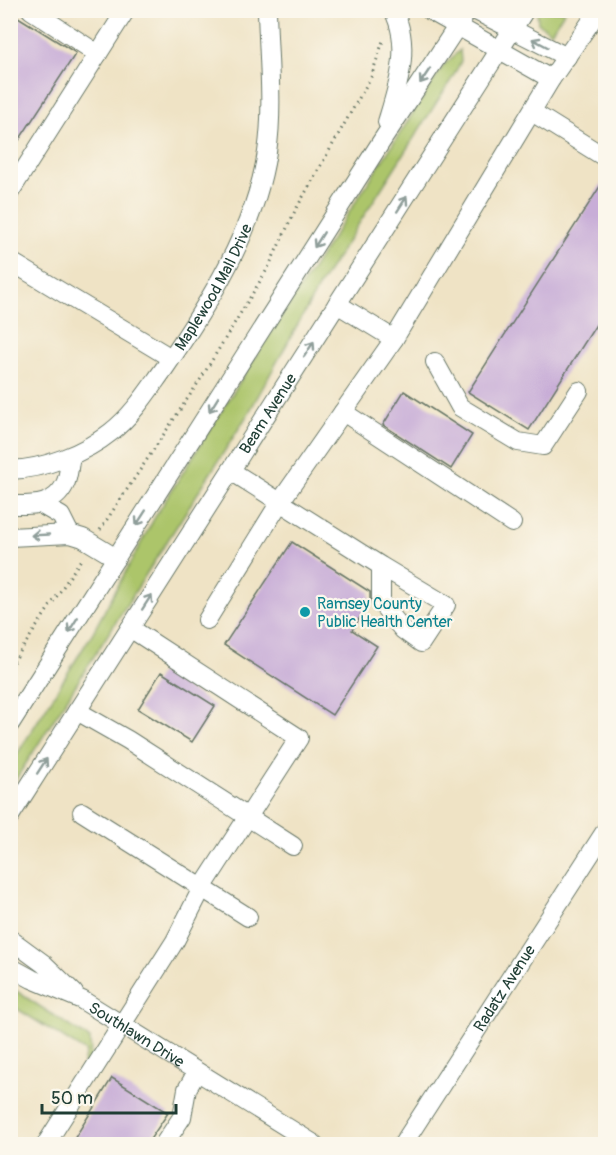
<svg xmlns="http://www.w3.org/2000/svg" width="616" height="1155" viewBox="0 0 616 1155" font-family="Pangolin,sans-serif">
<style>
.green{fill:#acc56a;stroke:#66814f;stroke-width:1.5}
.building{fill:#c8add7}
.lines{fill:none;stroke-linecap:round;stroke-linejoin:round}
.minor-casing{stroke:#687767;stroke-width:20}
.path{stroke:#687767;stroke-width:3;stroke-dasharray:1.5 4.5;stroke-linecap:butt}
.minor{stroke:#fff;stroke-width:18}
.oneway{stroke:#8f9e9a}
.culture-dot{fill:#0f9aa8;stroke:#fbf7ec;stroke-width:2}
.labels{text-anchor:middle;stroke-width:4.5;stroke-linejoin:round;paint-order:stroke}
.street-label{font-size:16px;fill:#1f3d34;stroke:#fbf7ec}
.culture-label{font-size:16px;fill:#0d838f;stroke:#fbf7ec;text-anchor:start}
</style>
<rect width="100%" height="100%" fill="#fbf7ec"/>
<filter id="ink" filterUnits="userSpaceOnUse"><feTurbulence type="fractalNoise" baseFrequency=".0167" numOctaves="2"/><feDisplacementMap in="SourceGraphic" scale="12" xChannelSelector="R" yChannelSelector="G"/><feConvolveMatrix kernelMatrix="1 2 1 2 8 2 1 2 1" color-interpolation-filters="sRGB"/></filter>
<filter id="wash" filterUnits="userSpaceOnUse"><feTurbulence type="fractalNoise" baseFrequency=".008" numOctaves="4" result="noise"/><feDisplacementMap in="SourceGraphic" scale="24" xChannelSelector="R" yChannelSelector="G"/><feGaussianBlur stdDeviation="1.35" result="paint"/><feColorMatrix in="noise" values="0 0 0 0 0 0 0 0 0 0 0 0 0 0 0 0 0 1.4 0 .05"/><feComposite in="paint" operator="in"/></filter>
<g filter="url(#wash)">
<rect width="100%" height="100%" fill="#efe3c5"/>
<!-- green -->
<g class="green">
<path d="M537,11V10L565,11L551,32L538,23Z"/>
<path d="M460,50L461,61L453,77L322,281L248,414L11,787V764L92,634L155,517L258,353L444,65Z"/>
<path d="M10,987L90,1039L91,1059L87,1066L83,1063L86,1052L11,1005Z"/>
</g>
<g id="blocks">
<!-- building -->
<g class="building">
<path d="M10,12L76,53L10,154Z"/>
<path d="M606,177V309L529,430L468,392Z"/>
<path d="M404,391L472,435L451,469L383,425Z"/>
<path d="M292,542L370,592V602L352,630L377,646L332,715L224,645Z"/>
<path d="M161,672L215,706L192,742L138,709Z"/>
<path d="M112,1078L168,1113L147,1144H71Z"/>
</g>
</g>
</g>
<g filter="url(#ink)">
<use href="#blocks" fill-opacity="0" stroke="#687767" stroke-width="1.5"/>
<g class="lines">
<!-- minor casing -->
<g class="minor-casing">
<g id="minor">
<path d="M31,10L98,54"/>
<path d="M429,10L551,79"/>
<path d="M474,10L567,57"/>
<path d="M532,112L606,158"/>
<path d="M387,122C398,86 412,46 393,10"/>
<path d="M10,192L126,10"/>
<path d="M10,261L171,358"/>
<path d="M337,304L394,339L551,79L599,10"/>
<path d="M435,362L460,407L518,442L543,446L579,391"/>
<path d="M343,412L512,523"/>
<path id="s1" d="M10,470C44,469 85,453 111,432C133,415 148,391 164,369C208,305 255,231 267,152C274,108 268,55 267,10"/>
<path d="M231,471L381,566V603L403,630L421,643L446,605L381,566"/>
<path d="M10,505C32,505 54,507 65,484C69,476 69,464 71,456"/>
<path d="M42,505L61,516L70,534"/>
<path d="M10,537L70,534L83,538L116,558"/>
<path d="M207,620L280,502L394,339"/>
<path d="M77,711L128,740L293,846"/>
<path d="M10,724L381,142L468,10"/>
<path d="M82,812L248,917"/>
<path id="s2" d="M10,816L525,10"/>
<path d="M10,939L44,964L74,993"/>
<path id="s3" d="M10,967L32,979L82,1000L314,1144"/>
<path d="M46,1144L175,941L202,888L299,738L130,628"/>
<path d="M164,1144L182,1117L187,1089L197,1072"/>
<path id="s4" d="M403,1144L606,830"/>
</g>
</g>
<!-- path -->
<g class="path">
<path d="M100,530L200,380L268,268L295,211L371,77L383,41"/>
<path d="M10,667L82,558"/>
</g>
<!-- minor -->
<use href="#minor" class="minor"/>
</g>
<!-- one-way arrows -->
<defs><path id="oneway-shaft" d="M-6 0H5M1.5-3L5.5 0L1.5 3" fill="none" stroke-width="1.6" stroke-linecap="round" stroke-linejoin="round" transform="scale(1.5)"/></defs>
<g class="oneway">
<use href="#oneway-shaft" transform="translate(540 43) rotate(-152)"/>
<use href="#oneway-shaft" transform="translate(425 76) rotate(124)"/>
<use href="#oneway-shaft" transform="translate(402 204) rotate(-57)"/>
<use href="#oneway-shaft" transform="translate(319 240) rotate(122)"/>
<use href="#oneway-shaft" transform="translate(309 349) rotate(-57)"/>
<use href="#oneway-shaft" transform="translate(214 404) rotate(122)"/>
<use href="#oneway-shaft" transform="translate(141 518) rotate(123)"/>
<use href="#oneway-shaft" transform="translate(40 535) rotate(177)"/>
<use href="#oneway-shaft" transform="translate(147 602) rotate(-57)"/>
<use href="#oneway-shaft" transform="translate(73 625) rotate(122)"/>
<use href="#oneway-shaft" transform="translate(42 766) rotate(-57)"/>
</g>
</g>
<!-- markers -->
<circle class="culture-dot" cx="305" cy="612" r="6"/>
<g class="labels">
<!-- street labels -->
<g class="street-label">
<text dy="6" stroke="none"><textPath href="#s1" startOffset="288">Maplewood Mall Drive</textPath></text>
<text dy="6" stroke="none"><textPath href="#s2" startOffset="478">Beam Avenue</textPath></text>
<text dy="6" stroke="none"><textPath href="#s4" startOffset="186">Radatz Avenue</textPath></text>
<text dy="6" stroke="none"><textPath href="#s3" startOffset="144">Southlawn Drive</textPath></text>
</g>
<!-- culture labels -->
<g class="culture-label">
<text x="317" y="609">Ramsey County<tspan x="317" dy="18">Public Health Center</tspan></text>
</g>
</g>
<!-- margin -->
<rect width="616" height="1155" fill="none" stroke="#fbf7ec" stroke-width="36"/>
<!-- scale -->
<path d="M42 1104v9h134v-9" fill="none" stroke="#1f3d34" stroke-width="3"/>
<text x="51" y="1104" font-size="18" fill="#1f3d34" stroke="#fbf7ec" stroke-width="4.5" paint-order="stroke">50 m</text>
</svg>
